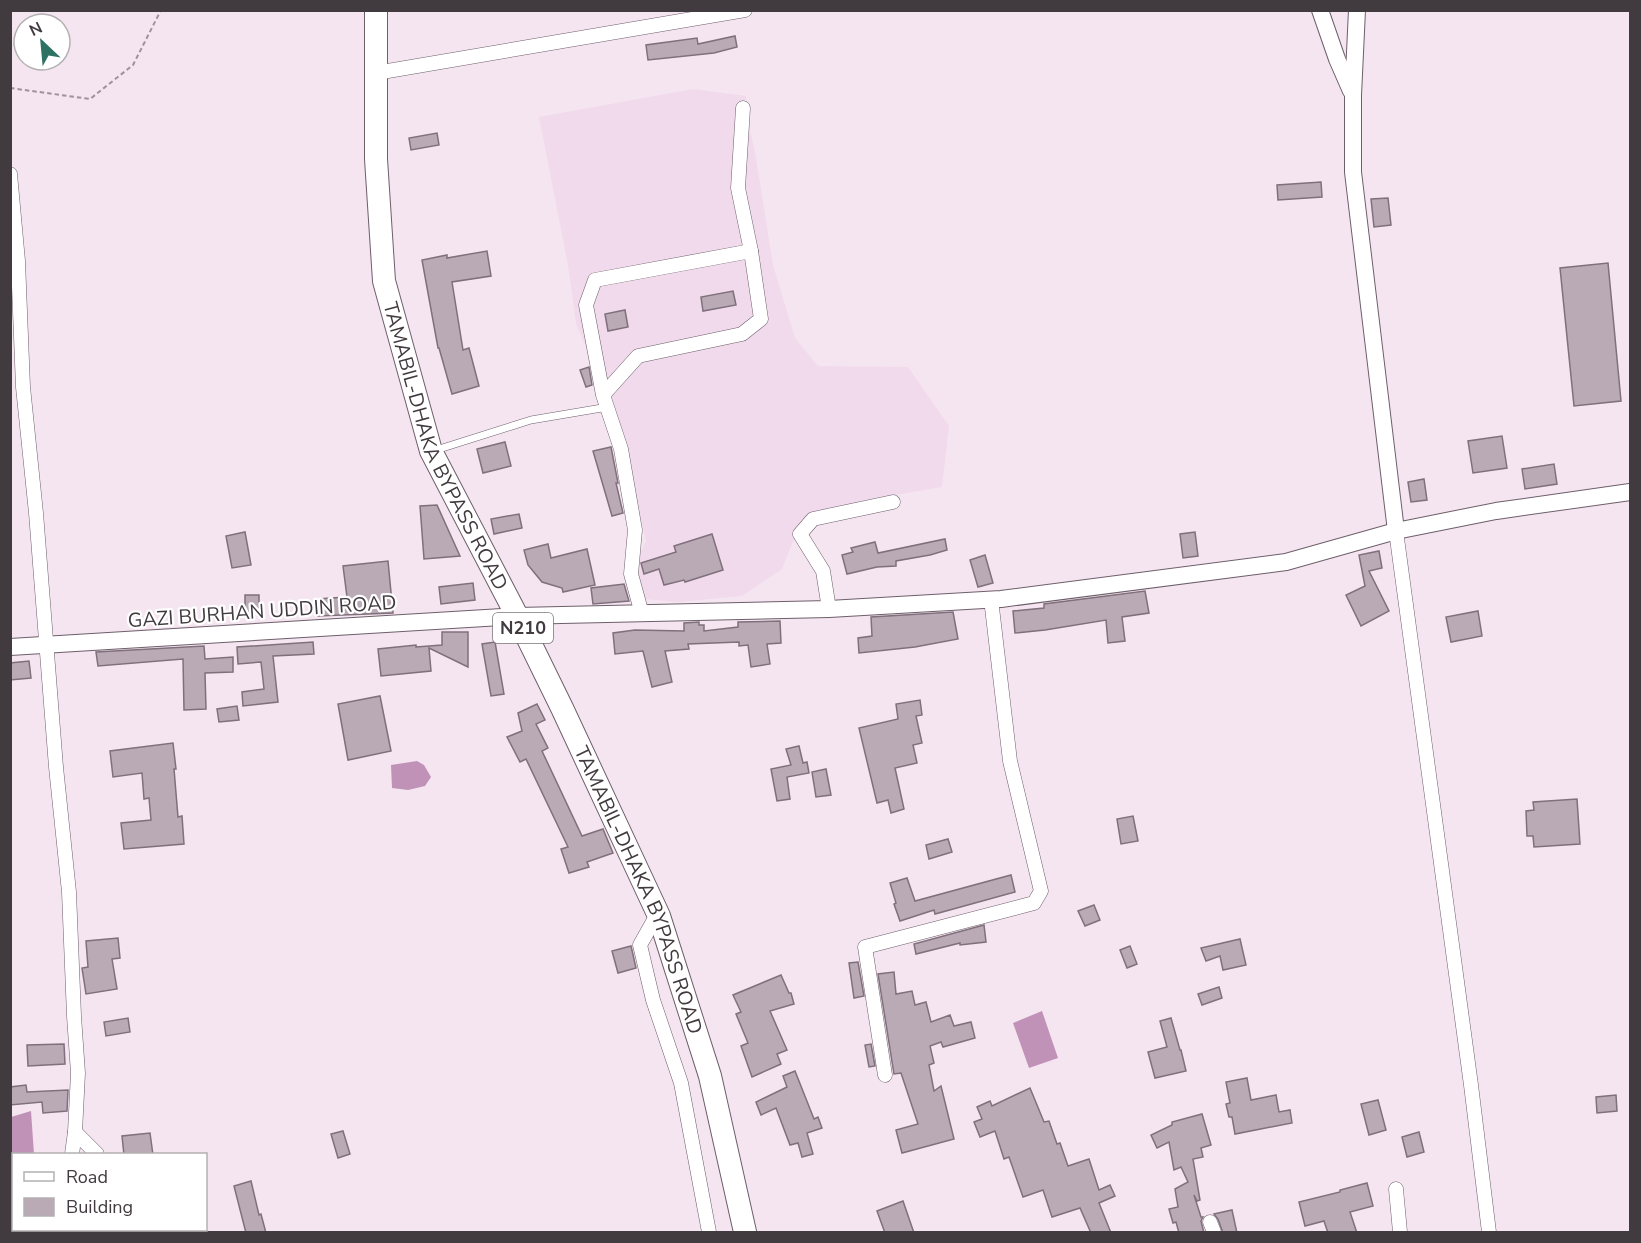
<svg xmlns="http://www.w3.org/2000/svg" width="1641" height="1243" viewBox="0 0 1641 1243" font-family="'Nunito Sans',sans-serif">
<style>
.built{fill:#f1daec}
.water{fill:#c192b7}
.building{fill:#baaab6;stroke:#7f707b;stroke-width:1.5}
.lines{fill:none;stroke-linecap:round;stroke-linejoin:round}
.service-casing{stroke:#6d5f6a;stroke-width:8}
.minor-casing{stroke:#6d5f6a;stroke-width:15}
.tertiary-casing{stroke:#6d5f6a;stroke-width:18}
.trunk-casing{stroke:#6d5f6a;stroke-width:24}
.path{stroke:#9e929b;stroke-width:2;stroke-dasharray:4.5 3;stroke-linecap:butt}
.service{stroke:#fff;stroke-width:7}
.minor{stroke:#fff;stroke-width:14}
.tertiary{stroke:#fff;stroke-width:16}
.trunk{stroke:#fff;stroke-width:22}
.labels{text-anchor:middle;stroke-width:4.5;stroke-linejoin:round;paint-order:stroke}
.shield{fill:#fff;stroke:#7a7579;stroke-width:1.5}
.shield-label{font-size:18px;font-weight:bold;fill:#413a3f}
.street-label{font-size:20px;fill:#413a3f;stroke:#fff}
</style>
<rect width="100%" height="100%" fill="#f5e5f1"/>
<!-- built -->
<path class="built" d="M693,89L746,96L750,129L756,158L773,265L795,338L818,366L908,367L949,426L942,487L865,500L802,519L782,569L742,596L679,602L644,599L638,589L637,561L646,541L624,442L605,372L588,351L576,324L568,265L539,117Z"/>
<!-- water -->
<g class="water">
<path d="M417,761L424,765L431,777L425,786L408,790L392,788L391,765Z"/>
<path d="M1042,1011L1058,1058L1029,1068L1013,1023Z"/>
<path d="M31,1111L34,1154H14L13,1187H11V1117Z"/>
</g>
<!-- building -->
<g class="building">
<path d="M735,36L737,47L714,53L648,60L646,45L697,38L698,44Z"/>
<path d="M437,133L439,145L411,150L409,138Z"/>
<path d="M1321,182L1322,197L1278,200L1277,185Z"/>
<path d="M1388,198L1391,225L1374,227L1371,199Z"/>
<path d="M487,251L491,276L452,282L463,350L469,348L479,386L452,394L439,348H438L422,260L447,255V258Z"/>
<path d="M1608,263L1621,401L1574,406L1560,268Z"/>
<path d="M733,291L736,305L703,311L701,297Z"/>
<path d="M625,310L628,327L608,331L605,314Z"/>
<path d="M589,367L592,385L586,387L580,370Z"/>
<path d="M1502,436L1507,468L1473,473L1468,441Z"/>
<path d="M505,442L511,466L483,473L477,449Z"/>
<path d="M611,447L618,483H616L623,513L612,516L593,451Z"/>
<path d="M1554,464L1557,484L1525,489L1522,469Z"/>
<path d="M1424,479L1427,500L1411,502L1408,482Z"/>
<path d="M437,505L460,556L424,559L420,506Z"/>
<path d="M519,514L522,528L494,534L491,519Z"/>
<path d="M245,532L251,565L232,568L226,536Z"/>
<path d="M1195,532L1198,556L1183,558L1180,534Z"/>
<path d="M712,534L723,570L685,582L684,580L664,585L659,569L644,574L641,563L676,552L674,546Z"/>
<path d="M945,539L947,550L930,555L896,561V566L877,567L847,574L842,555L853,552L851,548L875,542L878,553Z"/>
<path d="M548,544L551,558L587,549L595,585L563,592L562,588L542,582L528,565L524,550Z"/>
<path d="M1379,551L1382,568L1369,571L1389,611L1361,626L1346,595L1365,586L1359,555Z"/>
<path d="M985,555L993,583L978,587L970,560Z"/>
<path d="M388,561L393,613L318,616L317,599L347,597L343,566Z"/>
<path d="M473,583L475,600L441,604L439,587Z"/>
<path d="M624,584L629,601L593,604L591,588Z"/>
<path d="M1145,591L1149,613L1122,617L1125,641L1108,643L1106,620L1045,630L1015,633L1013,611L1044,608V604Z"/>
<path d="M245,595H259V613L245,614Z"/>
<path d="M1478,611L1482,636L1451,642L1446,617Z"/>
<path d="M953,612L958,639L915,647L859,653L858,638L872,636L871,617Z"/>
<path d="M780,621L781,643L767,644L770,664L751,667L748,645L739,646V642L688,644L689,649L665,651L672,682L652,687L643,651L615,654L613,633L635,630L684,631V623L699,622V625H704V631L738,627V622Z"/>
<path d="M442,632H468V667L429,648L431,671L381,676L378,649L416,645V647L442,645Z"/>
<path d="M313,642L314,654L273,656L278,702L243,706L242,692L264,689L261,662L238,664L237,647Z"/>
<path d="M495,642L504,694L491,696L482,644Z"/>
<path d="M204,646L205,659L233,657V672L205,673L206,709L184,710L183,659L98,666L96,652Z"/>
<path d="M29,661L31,678L10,680V663Z"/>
<path d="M380,696L391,751L348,760L338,704Z"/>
<path d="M920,700L922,715L916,716L922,743L913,745L917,763L895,768L904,809L891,813L888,800L877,803L859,728L898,719L896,704Z"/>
<path d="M537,704L545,720L536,724L548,748L542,751L582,836L603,829L613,853L587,862L589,867L569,873L561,849L568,847L526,759L520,762L507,737L522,731L518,713Z"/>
<path d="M237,706L239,720L219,722L217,709Z"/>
<path d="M173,743L176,769H174L178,817L182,816L184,844L124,849L121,823L151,820L149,798L144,799L142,773L113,777L110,751Z"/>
<path d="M799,746L803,763L807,762L809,773L787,777L790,799L777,801L771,769L791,765L786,749Z"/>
<path d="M826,769L831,795L816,797L812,772Z"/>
<path d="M1577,799L1580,844L1534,847L1533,836H1527L1526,811L1534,810L1533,802Z"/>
<path d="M1133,816L1138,841L1121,844L1117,819Z"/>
<path d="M948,839L952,852L929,859L926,845Z"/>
<path d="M1011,875L1015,892L935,914L934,910L900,921L894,904L896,903L890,883L907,878L915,901Z"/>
<path d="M1094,905L1100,920L1085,926L1078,911Z"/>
<path d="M984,925L986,942L960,945V943L916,954L914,944Z"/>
<path d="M118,938L120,958L112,959L117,989L86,994L82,968L88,967L86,941Z"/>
<path d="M1240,939L1246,965L1223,970L1220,956L1206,961L1201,948Z"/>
<path d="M631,946L636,968L618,973L612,951Z"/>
<path d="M1130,946L1137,964L1127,968L1120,950Z"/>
<path d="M858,962L864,996L854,998L849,963Z"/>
<path d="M894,972L896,994L912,991L915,1005L926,1002L931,1022L950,1015L954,1026L971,1022L975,1038L943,1047L941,1042L930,1046L934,1063L929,1065L934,1091L941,1086L954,1139L902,1153L896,1130L918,1124L901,1073L894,1074L878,974Z"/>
<path d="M781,975L789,993H791L794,1004L770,1011L787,1050L777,1054L781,1064L752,1077L741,1046L748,1043L736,1014L741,1012L733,995Z"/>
<path d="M1219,987L1222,998L1202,1005L1198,994Z"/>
<path d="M128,1018L130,1032L106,1036L104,1022Z"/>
<path d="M1171,1018L1180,1050H1181L1186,1071L1155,1078L1148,1052L1167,1047L1160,1021Z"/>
<path d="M64,1044L65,1064L28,1066L27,1045Z"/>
<path d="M871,1044L875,1066L869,1067L865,1045Z"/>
<path d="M795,1071L814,1119L818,1117L822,1128L807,1133L813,1154L802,1157L798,1143L790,1145L776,1108L761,1115L756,1102L787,1087L783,1076Z"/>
<path d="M1247,1078L1251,1100L1276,1095L1279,1112L1290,1110L1292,1123L1235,1134L1232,1117H1229L1226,1104L1230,1103L1226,1082Z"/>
<path d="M26,1085L27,1092L68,1090L67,1111L43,1113L42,1102L10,1105V1087Z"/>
<path d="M1030,1088L1044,1122L1049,1121L1057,1144L1060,1143L1068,1166L1089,1159L1099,1190L1110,1185L1115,1196L1099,1203L1111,1233H1091L1080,1208L1052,1217L1043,1190L1023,1197L1009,1157L1004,1159L995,1131L980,1137L974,1122L982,1119L977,1107L990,1101L992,1106Z"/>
<path d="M1616,1095L1617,1111L1597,1113L1596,1097Z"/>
<path d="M1378,1100L1386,1130L1369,1135L1361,1104Z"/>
<path d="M1202,1114L1211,1145L1201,1148L1203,1157L1193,1159L1200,1200L1197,1201L1194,1195L1201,1217H1203L1201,1221L1204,1233H1179L1176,1222L1173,1223L1169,1209L1178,1207L1175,1189L1188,1182L1181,1167L1174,1170L1169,1142L1157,1148L1151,1135L1172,1125V1122Z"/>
<path d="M343,1131L350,1154L338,1158L331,1134Z"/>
<path d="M1419,1132L1424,1152L1407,1157L1402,1137Z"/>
<path d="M150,1133L153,1155H124L122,1136Z"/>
<path d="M251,1181L259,1215L261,1214L266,1233H246L234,1186Z"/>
<path d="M1367,1183L1373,1206L1350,1212L1357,1233H1328L1324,1221L1305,1226L1299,1202L1340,1192V1190Z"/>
<path d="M903,1201L914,1233H885L877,1211Z"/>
<path d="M1232,1210L1237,1233H1223L1218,1219L1214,1214Z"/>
</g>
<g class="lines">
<!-- service casing -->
<g class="service-casing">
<path id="service" d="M436,450L531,420L602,408"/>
</g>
<!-- minor casing -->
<g class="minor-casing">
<g id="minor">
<path d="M376,73L745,10"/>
<path d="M743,108L738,188L751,251"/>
<path d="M10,174L18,261L23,387L36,513L56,767L69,892L74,1016L78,1073L75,1132L97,1154"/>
<path d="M603,395L586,305L595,280L751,251L761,319L742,334L638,356L603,395L621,449L635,530L631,574L642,614"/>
<path d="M1396,531L1471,1085L1489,1232"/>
<path d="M829,609L823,571L800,534L813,519L893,502"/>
<path d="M658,913L640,945L653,1000L681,1083L709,1232"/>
<path d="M885,1075L865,947L1034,903L1041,891L1010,761L991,599"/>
<path d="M72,1154L75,1132"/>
<path d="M1396,1189L1400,1232"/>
<path d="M1210,1222L1214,1232"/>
<path d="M177,1230L178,1232"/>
</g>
</g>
<!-- tertiary casing -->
<g class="tertiary-casing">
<g id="tertiary">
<path d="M1320,10L1337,59L1351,91"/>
<path d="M1357,10L1353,95V172L1396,531"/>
<path d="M10,647L517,616L829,609L1001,599L1286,562L1396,531L1496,511L1630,492"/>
</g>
</g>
<!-- trunk casing -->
<g class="trunk-casing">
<g id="trunk">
<path id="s1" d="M376,10V159L384,281L431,451L517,616L562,708L659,916L710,1076L745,1232"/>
</g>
</g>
<!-- path -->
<path class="path" d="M10,88L90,99L133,65L161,10"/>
<!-- service -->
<use href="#service" class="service"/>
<!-- minor -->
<use href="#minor" class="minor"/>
<!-- tertiary -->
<use href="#tertiary" class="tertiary"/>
<!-- trunk -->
<use href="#trunk" class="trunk"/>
</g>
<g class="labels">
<!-- shield labels -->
<rect class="shield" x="493" y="613" width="60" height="30" rx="4.5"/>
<g class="shield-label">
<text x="523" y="634">N210</text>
</g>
<!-- street labels -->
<g class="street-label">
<text dy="7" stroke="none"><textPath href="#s1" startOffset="448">TAMABIL-DHAKA BYPASS ROAD</textPath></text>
<text transform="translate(262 611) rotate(-4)" y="7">GAZI BURHAN UDDIN ROAD</text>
<text dy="7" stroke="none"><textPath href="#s1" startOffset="934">TAMABIL-DHAKA BYPASS ROAD</textPath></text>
</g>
</g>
<!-- border -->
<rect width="1641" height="1243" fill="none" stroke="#413a3f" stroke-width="24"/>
<!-- legend -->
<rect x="12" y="1153" width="195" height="78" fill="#ffffff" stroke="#b3b0b2" stroke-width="1.5"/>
<rect x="24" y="1172" width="30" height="9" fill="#ffffff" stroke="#b3b0b2" stroke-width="1.5"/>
<text x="66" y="1183" font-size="18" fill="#413a3f">Road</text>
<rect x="24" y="1198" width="30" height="18" fill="#baaab6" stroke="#b3b0b2" stroke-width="1.5"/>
<text x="66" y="1213" font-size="18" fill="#413a3f">Building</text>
<!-- north arrow -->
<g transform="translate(42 42) rotate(334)"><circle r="28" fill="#ffffff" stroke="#b3b0b2" stroke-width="1.5"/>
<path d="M0-4.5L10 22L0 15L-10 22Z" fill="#2e7264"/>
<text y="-9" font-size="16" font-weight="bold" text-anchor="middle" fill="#413a3f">N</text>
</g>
</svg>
